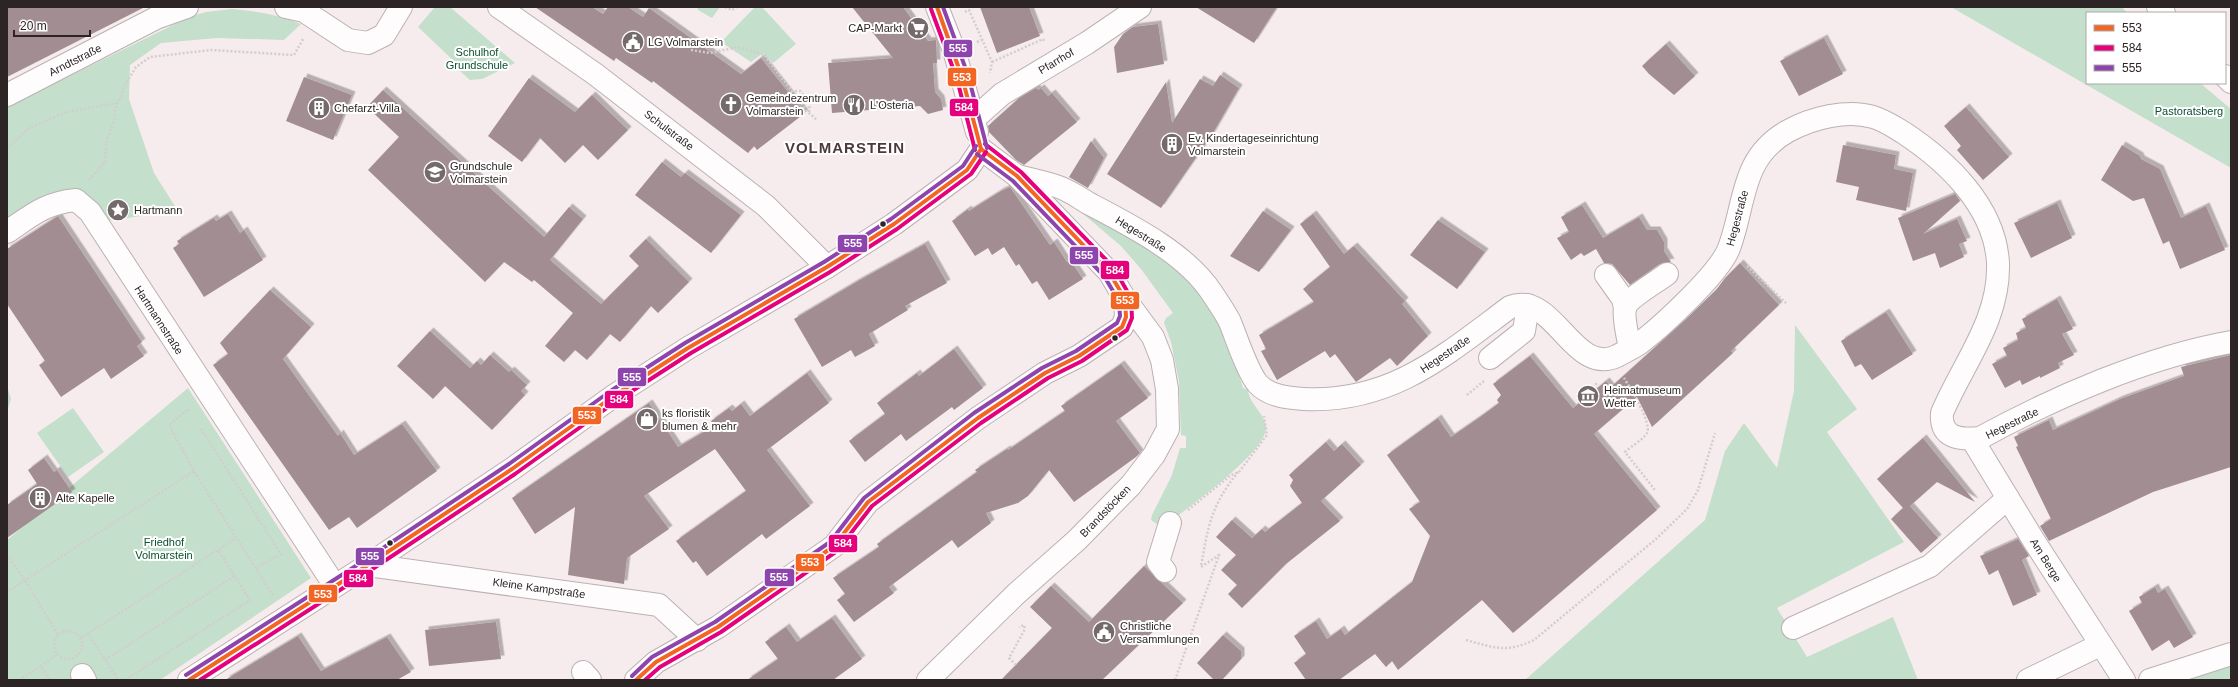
<svg xmlns="http://www.w3.org/2000/svg" width="2238" height="687" viewBox="0 0 2238 687" font-family="Arial,sans-serif">
<style>
.green{fill:#c4dfcb}
.building{fill:#a28e92;filter:url(#shadow)}
.lines{fill:none;stroke-linecap:round;stroke-linejoin:round}
.minor-casing{stroke:#bbb1b3;stroke-width:24}
.major-casing{stroke:#bbb1b3;stroke-width:24}
.path{stroke:#d2cdce;stroke-width:2.5;stroke-dasharray:2 2;stroke-linecap:butt}
.minor{stroke:#fefcfc;stroke-width:22}
.major{stroke:#fefcfc;stroke-width:22}
.bus-1-casing{stroke:#fff;stroke-width:7}
.bus-2-casing{stroke:#fff;stroke-width:7}
.bus-3-casing{stroke:#fff;stroke-width:7}
.bus-1{stroke:#f26522;stroke-width:4}
.bus-2{stroke:#e5007d;stroke-width:4}
.bus-3{stroke:#8e44ad;stroke-width:4}
.bus-dot{fill:#2d2425;stroke:#fff;stroke-width:1.5}
.labels{text-anchor:middle;stroke-width:4;stroke-linejoin:round;paint-order:stroke}
.poi-label{font-size:11px;fill:#2d2425;stroke:#fff;text-anchor:start}
.park-label{font-size:11px;fill:#09502e;stroke:#fff}
.street-label{font-size:11px;fill:#2d2425;stroke:#fff}
.district-label{font-size:15px;font-weight:bold;letter-spacing:1px;fill:#4d3a3c;stroke:#fff}
.line-badge{stroke:#fff;stroke-width:1.5}
.badge-label{font-size:11px;text-anchor:middle;font-weight:bold;fill:#fff}
</style>
<defs>
<filter id="shadow"><feDropShadow dx="3.5" dy="-3.5" stdDeviation="0" flood-color="#0004"/></filter>
</defs>
<rect width="100%" height="100%" fill="#f7eced"/>
<!-- green -->
<g class="green">
<path d="M435,7H450L515,63L482,79L470,80L459,70L457,64L418,27Z"/>
<path d="M697,7H720L712,18L698,10Z"/>
<path d="M755,7H762L796,44L773,63L763,53L751,62L721,42Z"/>
<path d="M1951,7H2122L2127,13H2087V83H2200L2231,109V168Z"/>
<path d="M232,9C256,11 279,15 301,24L284,40L217,38L161,43L130,65L129,99L154,173L178,211L105,221L75,188L15,213L7,219V107L189,17L206,12Z"/>
<path d="M1062,196L1165,257L1213,304L1232,354L1243,388L1248,390C1249,404 1265,413 1266,428C1266,452 1190,506 1171,521L1160,526L1151,520L1152,515L1172,475L1180,448H1186V436L1181,435L1179,381L1171,342L1164,323L1166,318L1173,313L1141,269L1121,246Z"/>
<path d="M1795,325L1857,409L1827,432L1904,542L1777,608L1807,657L1893,617L1918,680H1525L1705,520L1725,451L1744,423L1777,468L1794,391Z"/>
<path d="M7,386L11,399L7,412Z"/>
<path d="M188,388L311,578L160,680H7V540Z"/>
<path d="M73,408L104,452L68,477L37,433Z"/>
<path d="M2231,659V680H2156Z"/>
</g>
<!-- building -->
<g class="building">
<path d="M7,7H145L7,77Z"/>
<path d="M535,7H592L603,14L608,7H628L643,17L649,8L741,74L761,58L805,113L757,150L754,146L748,153L653,81L652,83L616,58L614,61Z"/>
<path d="M852,7H903L928,41L936,40L937,63H933L935,92L941,99L943,110L928,114L920,106L832,113L828,63L893,58Z"/>
<path d="M980,7H1029L1040,36L997,53Z"/>
<path d="M1196,7H1277L1254,43Z"/>
<path d="M1158,24L1164,64L1117,73L1114,47L1123,34L1133,27Z"/>
<path d="M1824,38L1843,74L1799,96L1780,61Z"/>
<path d="M1666,44L1695,76L1674,95L1649,74L1642,66Z"/>
<path d="M1220,75L1239,88L1213,133L1161,208L1107,174L1166,82L1172,123L1200,79L1213,86Z"/>
<path d="M304,77L352,95L333,140L286,121Z"/>
<path d="M529,78L575,112L592,95L628,130L598,160L583,145L565,163L540,138L522,162L488,136Z"/>
<path d="M1036,88L1038,90L1041,88L1048,96L1052,93L1077,122L1024,165L1016,160L989,132L988,126L1019,98Z"/>
<path d="M383,90L544,237L569,207L583,219L550,260L601,304L639,266L629,256L646,239L689,282L658,313L651,306L620,342L610,334L587,360L575,350L564,362L545,346L573,313L534,280L532,282L504,262L485,282L368,170L399,137L367,107Z"/>
<path d="M1966,107L2009,157L1983,180L1957,150L1961,146L1944,126Z"/>
<path d="M1091,141L1104,158L1088,188L1069,177Z"/>
<path d="M1843,145L1896,155L1894,169L1913,173L1906,211L1856,200L1859,187L1836,182Z"/>
<path d="M2122,145L2140,156L2141,159L2160,169L2181,218L2206,206L2225,250L2180,269L2169,241L2163,244L2144,198L2133,201L2101,180Z"/>
<path d="M662,162L681,177L685,173L741,215L711,253L635,195Z"/>
<path d="M1010,187L1050,245L1054,242L1067,262L1070,260L1083,279L1049,300L1037,281L1032,284L1019,264L1016,266L1004,247L992,255L988,248L975,256L952,221L968,209L969,211L1001,191Z"/>
<path d="M1955,194L1960,201L1923,234L1957,219L1967,241L1959,244L1964,257L1940,268L1935,253L1913,261L1898,218Z"/>
<path d="M2057,203L2072,238L2031,258L2014,223Z"/>
<path d="M1582,205L1603,238L1639,217L1647,230H1657L1664,242V251L1671,262L1660,264L1630,285L1612,264L1604,263L1596,249L1584,256L1581,253L1571,260L1557,238L1569,232L1561,217Z"/>
<path d="M1263,211L1291,230L1259,272L1230,256Z"/>
<path d="M228,214L240,233L244,230L263,260L204,297L173,248L179,244L177,241L214,218L216,221Z"/>
<path d="M1313,214L1344,254L1354,246L1405,301L1402,304L1428,336L1397,366L1390,358L1356,382L1335,354L1330,358L1325,351L1277,380L1261,351L1266,349L1259,335L1314,302L1303,289L1330,267L1300,224Z"/>
<path d="M58,216L142,342L137,346L144,356L111,379L104,368L61,397L39,365L45,361L7,304V249Z"/>
<path d="M1438,220L1485,252L1457,289L1410,255Z"/>
<path d="M925,244L947,283L905,306L908,310L869,334L875,346L855,357L851,350L822,367L794,319L858,281Z"/>
<path d="M1740,263L1779,305L1731,351L1733,353L1652,427L1637,397L1594,434L1657,510L1513,633L1482,600L1398,670L1392,661L1386,667L1375,654L1339,680H1306L1294,663L1306,654L1294,636L1316,621L1327,639L1341,629L1345,635L1412,582L1430,536L1409,509L1420,502L1387,455L1438,418L1451,437L1480,417L1499,403L1497,400L1501,395L1493,384L1530,356L1573,408L1606,381L1611,387L1684,321L1716,290L1725,278Z"/>
<path d="M270,290L311,327L283,359L338,436L340,433L354,455L402,424L437,471L357,528L349,517L329,530L213,365L228,354L220,343Z"/>
<path d="M2057,299L2073,329L2062,334L2074,355L2058,363L2060,368L2040,378V376L2022,385L2020,380L2005,388L1992,364L2007,356L2003,348L2018,340L2016,333L2026,328L2022,319Z"/>
<path d="M1886,312L1913,354L1872,380L1861,364L1855,367L1841,341Z"/>
<path d="M430,331L470,368L477,361L481,365L490,355L509,372L511,370L527,385L521,391L525,395L492,430L445,386L433,399L397,366Z"/>
<path d="M954,349L983,388L954,410L952,407L906,441L901,434L865,462L849,441L885,414L877,403L917,373L919,376Z"/>
<path d="M2231,355V467L2153,492L2049,541L2040,526L2051,519L2016,447L2018,446L2014,437L2049,420L2053,430L2120,399L2184,376L2181,367Z"/>
<path d="M1121,364L1148,398L1116,421L1140,453L1136,457L1074,502L1049,470L1028,496L1018,503L986,513L991,523L958,548L952,540L889,587L894,593L854,622L837,600L845,594L833,578L879,547L877,544L977,472L975,470L1007,449L1008,450L1065,411L1061,406Z"/>
<path d="M807,373L829,403L767,450L810,506L766,539L762,534L707,576L696,561L693,563L676,541L746,491L715,449L644,496L669,529L627,558L624,584L568,575L575,507L535,534L512,498L649,403L678,447L714,426L711,421L729,408L732,411L741,404L750,416Z"/>
<path d="M1923,438L1975,502L1937,482L1910,506L1938,538L1921,553L1891,519L1903,508L1877,479Z"/>
<path d="M1326,442L1334,451L1342,444L1361,465L1321,501L1340,521L1286,564L1242,608L1228,594L1237,585L1221,570L1236,555L1216,537L1232,520L1252,538L1262,529L1265,532L1302,503L1290,486L1293,480L1289,475Z"/>
<path d="M44,458L54,472L57,470L72,492L7,538V505L37,484L28,470Z"/>
<path d="M2018,539L2029,556L2022,560L2037,595L2013,606L1998,570L1989,575L1980,556Z"/>
<path d="M1144,566L1183,603L1102,680H1001L1052,628L1030,607L1051,586L1089,622Z"/>
<path d="M2155,587L2158,593L2165,589L2193,637L2174,648L2169,640L2152,651L2129,611L2142,603L2139,597Z"/>
<path d="M832,618L862,659L833,680H747L778,659L765,642L786,627L797,642Z"/>
<path d="M496,622L501,659L429,666L425,630Z"/>
<path d="M1223,635L1241,651V659L1222,680H1214L1197,663Z"/>
<path d="M298,636L321,671L387,637L411,672L397,680H225Z"/>
</g>
<g class="lines">
<!-- minor casing -->
<g class="minor-casing">
<g id="minor">
<path d="M286,7L304,11L348,40L368,43L384,35L401,7"/>
<path d="M499,7L595,74L766,206L827,267"/>
<path d="M937,7L954,50L977,132"/>
<path d="M7,95L156,18L187,7"/>
<path d="M975,118L1002,94L1087,43L1140,7"/>
<path d="M1017,176C1030,179 1043,182 1056,186C1067,189 1078,197 1088,203C1130,225 1186,253 1212,293C1218,302 1225,312 1230,322C1236,337 1248,373 1258,384C1269,396 1288,398 1304,399C1391,403 1444,356 1510,307C1554,290 1573,377 1617,356C1624,352 1633,348 1640,343C1662,326 1720,273 1729,248C1746,203 1740,158 1788,131C1812,118 1847,109 1873,117C1884,120 1894,127 1904,133C1948,162 1995,207 1998,263C2000,320 1963,363 1942,413C1940,438 1959,440 1980,438C2055,397 2147,357 2231,342"/>
<path d="M7,232C32,215 45,203 76,200L90,212L335,586"/>
<path d="M1606,275L1623,299L1625,308"/>
<path d="M1630,348C1628,339 1623,317 1625,308C1628,298 1658,281 1667,274"/>
<path d="M1490,358L1524,331L1528,305"/>
<path d="M1972,439L2034,541L2124,680"/>
<path d="M368,565L659,605L697,640"/>
<path d="M1165,571L1158,562L1170,523"/>
<path d="M1793,628L1930,566L2008,498"/>
<path d="M583,672L590,680"/>
<path d="M82,675L85,680"/>
<path d="M189,680L368,565L512,469L615,395L688,348L827,267L894,224L967,170L981,149"/>
<path d="M636,680L656,662L718,627L834,546L868,502L978,418L1045,373L1079,356L1122,327L1126,317L1125,299L1109,272L1017,176L981,149"/>
<path d="M928,680L1016,594L1077,540L1131,485L1154,455L1168,429L1167,389L1162,360L1153,337L1125,299"/>
<path d="M2028,680L2100,645"/>
<path d="M2150,680L2231,654"/>
</g>
</g>
<!-- major casing -->
<g class="major-casing">
<g id="major">
<path d="M2158,7L2164,13"/>
<path d="M2225,76L2231,82"/>
</g>
</g>
<!-- path -->
<g class="path">
<path d="M725,7L732,10L737,7"/>
<path d="M965,12L969,10L992,62L990,73"/>
<path d="M977,42L982,40"/>
<path d="M691,50L710,53L738,47L764,55L809,113L817,120"/>
<path d="M992,62L1043,39L1044,41"/>
<path d="M791,91H800L810,102L809,112"/>
<path d="M7,148L28,129L66,112L117,103"/>
<path d="M89,180L105,163L106,143L115,118V110L125,85L136,67L150,57L211,50L294,55L303,39"/>
<path d="M1747,266L1786,303"/>
<path d="M1624,378C1630,387 1652,423 1647,433C1643,440 1631,446 1625,452L1655,490"/>
<path d="M1467,395L1484,381"/>
<path d="M1588,396L1586,394L1597,383"/>
<path d="M189,411L188,409L169,425L194,471"/>
<path d="M201,429L281,554L256,568"/>
<path d="M1188,510L1231,475L1239,472L1267,435L1264,416"/>
<path d="M7,555L25,580L58,635"/>
<path d="M7,592L194,471L274,597"/>
<circle cx="68" cy="645" r="14"/>
<path d="M88,633L118,680"/>
<path d="M81,638L236,538"/>
<path d="M1466,640C1495,648 1506,653 1534,640L1656,539L1687,509L1698,490L1715,433"/>
<path d="M105,660L235,576"/>
<path d="M1016,665L1009,658L1025,629L1024,625L1019,627"/>
<path d="M41,666L56,655"/>
<path d="M19,680L41,666L50,680"/>
<path d="M125,680L250,600L218,550"/>
<path d="M1175,680L1219,555L1201,567C1208,526 1211,506 1238,472"/>
</g>
<!-- minor -->
<use href="#minor" class="minor"/>
<!-- major -->
<use href="#major" class="major"/>
<!-- bus-1 casing -->
<g class="bus-1-casing">
<g id="bus-1">
<path d="M937,7L962,77L981,149"/>
<path d="M189,680L368,565L512,469L615,395L688,348L827,267L894,224L967,170L981,149"/>
<path d="M636,680L656,662L718,627L834,546L868,502L978,418L1045,373L1079,356L1122,327L1126,317L1125,299L1109,272L1017,176L981,149"/>
</g>
</g>
<!-- bus-2 casing -->
<g class="bus-2-casing">
<g id="bus-2">
<path d="M931,9L957,79L975,150"/>
<path d="M200,680L371,570L515,474L618,400L691,353L830,272L897,229L971,174L986,152"/>
<path d="M645,680L660,667L721,632L837,551L872,506L981,423L1048,378L1082,361L1127,330L1132,318L1131,298L1114,268L1021,172L985,144"/>
</g>
</g>
<!-- bus-3 casing -->
<g class="bus-3-casing">
<g id="bus-3">
<path d="M943,7L968,75L987,148"/>
<path d="M186,675L365,560L509,464L612,390L685,343L824,262L891,219L963,166L976,146"/>
<path d="M632,676L652,657L715,622L830,542L864,498L974,413L1042,368L1076,351L1117,323L1120,316L1119,301L1104,276L1013,181L977,154"/>
</g>
</g>
<!-- bus-1 -->
<use href="#bus-1" class="bus-1"/>
<!-- bus-2 -->
<use href="#bus-2" class="bus-2"/>
<!-- bus-3 -->
<use href="#bus-3" class="bus-3"/>
</g>
<!-- icons -->
<defs>
<g id="supermarket-disc" transform="scale(1.15)"><circle r="9.5" fill="#746a6b" stroke="#fff"/><path d="M-6-5.5h2.5l.6 2H6L4.5 2H-2.5L-4.4-4H-6ZM-1.5 3.2a1.3 1.3 0 1 0 .1 0ZM3 3.2a1.3 1.3 0 1 0 .1 0Z" fill="#fff"/></g>
<g id="civic-disc" transform="scale(1.15)"><circle r="9.5" fill="#746a6b" stroke="#fff"/><path d="M-.6-6.5H3V-4.5H.6V-3L4-1V1h2V6H-6V1h2V-1L-.6-3ZM-1.2 2.5V6h2.4V2.5Z" fill="#fff"/></g>
<g id="church-disc" transform="scale(1.15)"><circle r="9.5" fill="#746a6b" stroke="#fff"/><path d="M-1.2-6h2.4v3.5h3.3v2.4h-3.3V6h-2.4V-.1h-3.3v-2.4h3.3Z" fill="#fff"/></g>
<g id="restaurant-disc" transform="scale(1.15)"><circle r="9.5" fill="#746a6b" stroke="#fff"/><path d="M-5-6h1v4h1v-4h1v4h1v-4h1v5L-1.5 .5V6h-2V.5L-5-1ZM5-6V6H3V1.5H1.5Q1.5-4 5-6Z" fill="#fff"/></g>
<g id="building-disc" transform="scale(1.15)"><circle r="9.5" fill="#746a6b" stroke="#fff"/><path d="M-4-6H4V6H1V3H-1V6H-4ZM-2.5-4.3h1.7v1.8h-1.7ZM.8-4.3h1.7v1.8H.8ZM-2.5-1h1.7V.8h-1.7ZM.8-1h1.7V.8H.8Z" fill="#fff"/></g>
<g id="school-disc" transform="scale(1.15)"><circle r="9.5" fill="#746a6b" stroke="#fff"/><path d="M0-5L7-2L0 1L-7-2ZM-4 1L0 2.5L4 1V4Q0 6-4 4Z" fill="#fff"/></g>
<g id="sight-disc" transform="scale(1.15)"><circle r="9.5" fill="#746a6b" stroke="#fff"/><path d="M0-6L1.8-2.2L6-1.7L2.9 1.2L3.7 5.4L0 3.3L-3.7 5.4L-2.9 1.2L-6-1.7L-1.8-2.2Z" fill="#fff"/></g>
<g id="museum-disc" transform="scale(1.15)"><circle r="9.5" fill="#746a6b" stroke="#fff"/><path d="M0-6L6-3V-2H-6V-3ZM-5-1h2V3h-2ZM-1-1h2V3h-2ZM3-1h2V3H3ZM-6 4H6V6H-6Z" fill="#fff"/></g>
<g id="shop-disc" transform="scale(1.15)"><circle r="9.5" fill="#746a6b" stroke="#fff"/><path d="M-5-2.5h2.3a2.7 3.5 0 0 1 5.4 0H5L5.5 6h-11ZM-1.5-2.5h3a1.5 2.3 0 0 0-3 0Z" fill="#fff"/></g>
</defs>
<g fill-rule="evenodd">
<use href="#supermarket-disc" x="918" y="28"/>
<use href="#civic-disc" x="633" y="42"/>
<use href="#church-disc" x="731" y="104"/>
<use href="#restaurant-disc" x="854" y="105"/>
<use href="#building-disc" x="319" y="108"/>
<use href="#building-disc" x="1172" y="144"/>
<use href="#school-disc" x="435" y="172"/>
<use href="#sight-disc" x="118" y="210"/>
<use href="#museum-disc" x="1588" y="396"/>
<use href="#shop-disc" x="647" y="419"/>
<use href="#building-disc" x="40" y="498"/>
<use href="#civic-disc" x="1104" y="632"/>
</g>
<!-- markers -->
<g class="bus-dot">
<circle cx="883" cy="224" r="3.5"/>
<circle cx="1115" cy="338" r="3.5"/>
<circle cx="390" cy="543" r="3.5"/>
</g>
<g class="labels">
<!-- poi labels -->
<g class="poi-label">
<text x="902" y="32" text-anchor="end">CAP-Markt</text>
<text x="648" y="46">LG Volmarstein</text>
<text x="746" y="102">Gemeindezentrum<tspan x="746" dy="13">Volmarstein</tspan></text>
<text x="870" y="109">L'Osteria</text>
<text x="334" y="112">Chefarzt-Villa</text>
<text x="1188" y="142">Ev. Kindertageseinrichtung<tspan x="1188" dy="13">Volmarstein</tspan></text>
<text x="450" y="170">Grundschule<tspan x="450" dy="13">Volmarstein</tspan></text>
<text x="134" y="214">Hartmann</text>
<text x="1604" y="394">Heimatmuseum<tspan x="1604" dy="13">Wetter</tspan></text>
<text x="662" y="417">ks floristik<tspan x="662" dy="13">blumen &amp; mehr</tspan></text>
<text x="56" y="502">Alte Kapelle</text>
<text x="1120" y="630">Christliche<tspan x="1120" dy="13">Versammlungen</tspan></text>
</g>
<!-- park labels -->
<g class="park-label">
<text x="477" y="56">Schulhof<tspan x="477" dy="13">Grundschule</tspan></text>
<text x="2189" y="115">Pastoratsberg</text>
<text x="164" y="546">Friedhof<tspan x="164" dy="13">Volmarstein</tspan></text>
</g>
<!-- street labels -->
<g class="street-label">
<text transform="translate(75 60) rotate(-27)" y="4">Arndtstraße</text>
<text transform="translate(1056 61) rotate(-31)" y="4">Pfarrhof</text>
<text transform="translate(669 130) rotate(37)" y="4">Schulstraße</text>
<text transform="translate(1737 218) rotate(-75)" y="4">Hegestraße</text>
<text transform="translate(1141 234) rotate(32)" y="4">Hegestraße</text>
<text transform="translate(159 320) rotate(57)" y="4">Hartmannstraße</text>
<text transform="translate(1445 354) rotate(-34)" y="4">Hegestraße</text>
<text transform="translate(2012 423) rotate(-26)" y="4">Hegestraße</text>
<text transform="translate(1105 511) rotate(-46)" y="4">Brandstöcken</text>
<text transform="translate(2046 560) rotate(58)" y="4">Am Berge</text>
<text transform="translate(539 588) rotate(8)" y="4">Kleine Kampstraße</text>
</g>
<!-- district labels -->
<g class="district-label">
<text x="845" y="153">VOLMARSTEIN</text>
</g>
</g>
<g class="line-badge">
<rect x="943" y="39" width="30" height="19" rx="4" fill="#8e44ad"/>
<rect x="947" y="67" width="30" height="20" rx="4" fill="#f26522"/>
<rect x="949" y="98" width="30" height="19" rx="4" fill="#e5007d"/>
<rect x="837" y="234" width="31" height="19" rx="4" fill="#8e44ad"/>
<rect x="1069" y="246" width="30" height="19" rx="4" fill="#8e44ad"/>
<rect x="1100" y="260" width="30" height="20" rx="4" fill="#e5007d"/>
<rect x="1110" y="291" width="30" height="19" rx="4" fill="#f26522"/>
<rect x="617" y="367" width="30" height="20" rx="4" fill="#8e44ad"/>
<rect x="604" y="390" width="30" height="19" rx="4" fill="#e5007d"/>
<rect x="572" y="406" width="30" height="19" rx="4" fill="#f26522"/>
<rect x="828" y="534" width="30" height="19" rx="4" fill="#e5007d"/>
<rect x="355" y="547" width="30" height="19" rx="4" fill="#8e44ad"/>
<rect x="795" y="553" width="30" height="19" rx="4" fill="#f26522"/>
<rect x="764" y="568" width="31" height="19" rx="4" fill="#8e44ad"/>
<rect x="343" y="569" width="31" height="19" rx="4" fill="#e5007d"/>
<rect x="308" y="584" width="30" height="19" rx="4" fill="#f26522"/>
</g>
<g class="badge-label">
<text x="958" y="52">555</text>
<text x="962" y="81">553</text>
<text x="964" y="111">584</text>
<text x="853" y="247">555</text>
<text x="1084" y="259">555</text>
<text x="1115" y="274">584</text>
<text x="1125" y="304">553</text>
<text x="632" y="381">555</text>
<text x="619" y="403">584</text>
<text x="587" y="419">553</text>
<text x="843" y="547">584</text>
<text x="370" y="560">555</text>
<text x="810" y="566">553</text>
<text x="779" y="581">555</text>
<text x="358" y="582">584</text>
<text x="323" y="598">553</text>
</g>
<!-- border -->
<rect width="2238" height="687" fill="none" stroke="#2d2425" stroke-width="16"/>
<!-- legend -->
<rect x="2086" y="12" width="140" height="72" fill="#ffffff" stroke="#aba7a8"/>
<rect x="2094" y="25" width="20" height="6" fill="#f26522" stroke="#aba7a8"/>
<text x="2122" y="32" font-size="12" fill="#2d2425">553</text>
<rect x="2094" y="45" width="20" height="6" fill="#e5007d" stroke="#aba7a8"/>
<text x="2122" y="52" font-size="12" fill="#2d2425">584</text>
<rect x="2094" y="65" width="20" height="6" fill="#8e44ad" stroke="#aba7a8"/>
<text x="2122" y="72" font-size="12" fill="#2d2425">555</text>
<!-- scale -->
<path d="M14 30v6h76v-6" fill="none" stroke="#2d2425" stroke-width="2"/>
<text x="20" y="30" font-size="12" fill="#2d2425" stroke="#ffffff" stroke-width="3" paint-order="stroke">20 m</text>
</svg>
